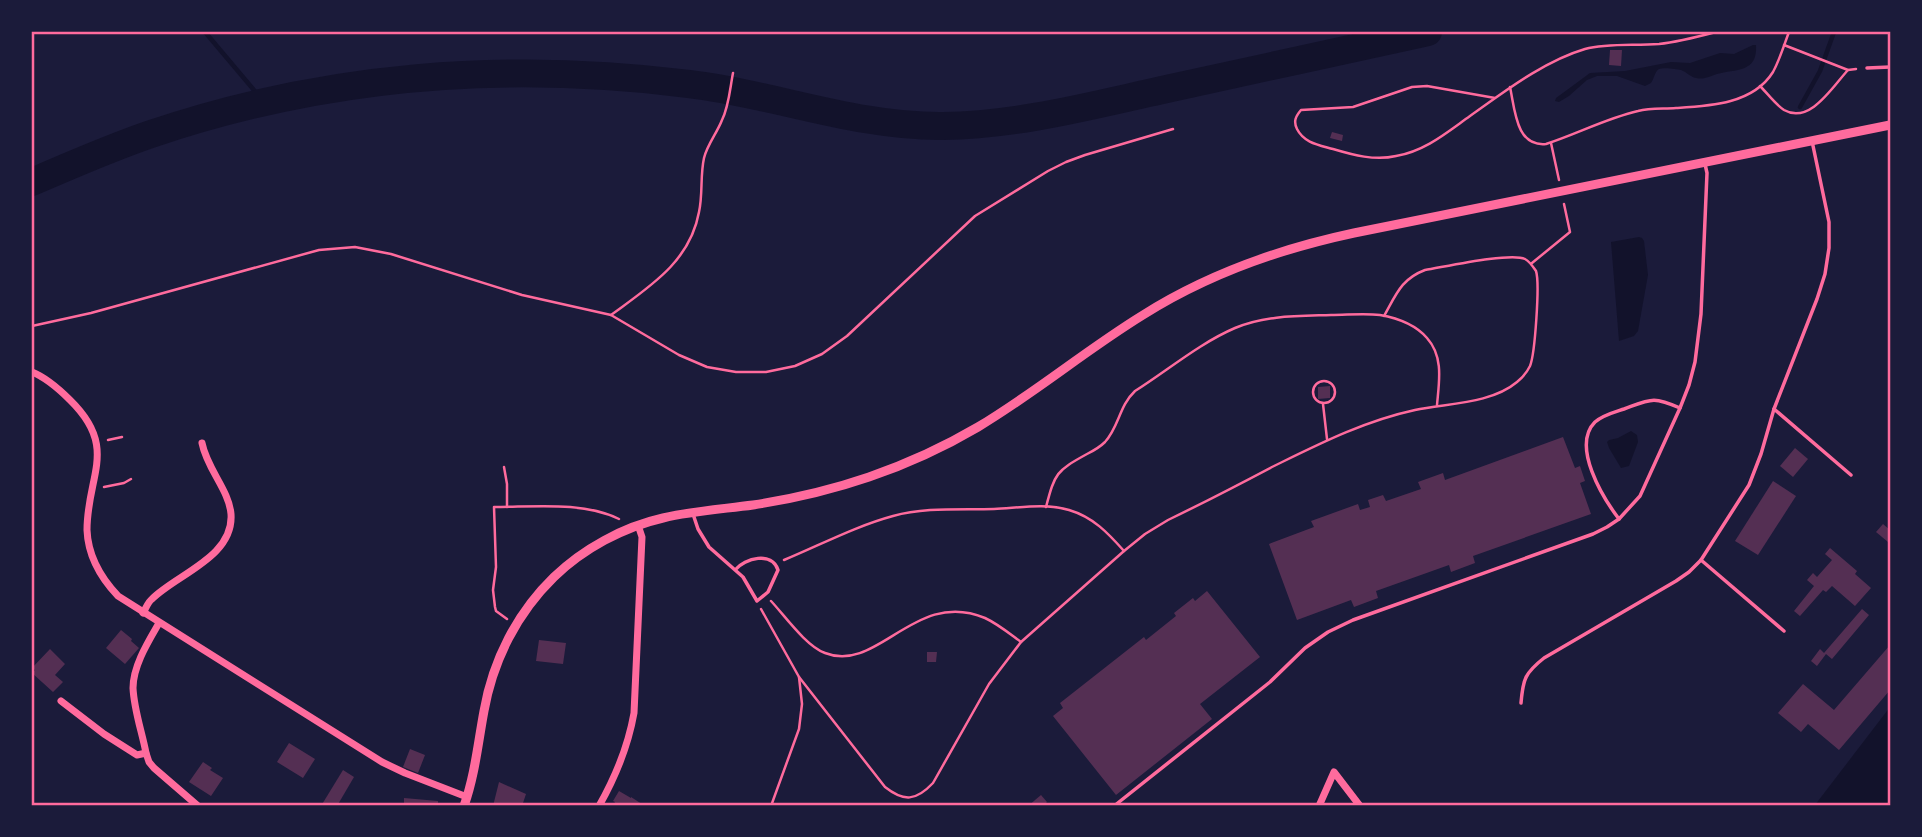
<svg xmlns="http://www.w3.org/2000/svg" width="1922" height="837" viewBox="0 0 1922 837" font-family="'PT Sans Narrow',sans-serif">
<style>
.water{fill:#12122b}
.lines{fill:none;stroke-linecap:round;stroke-linejoin:round}
.stream{stroke:#12122b;stroke-width:4.5}
.river{stroke:#12122b;stroke-width:28}
.building{fill:#542f53}
.path{stroke:#ff6b9d;stroke-width:2.5}
.service{stroke:#ff6b9d;stroke-width:3.5}
.minor{stroke:#ff6b9d;stroke-width:7}
.tertiary{stroke:#ff6b9d;stroke-width:9}
.neatline{fill:none;stroke:#ff6b9d;stroke-width:2.5}
</style>
<rect width="100%" height="100%" fill="#1b1b3a"/>
<!-- water -->
<g class="water">
<path d="M1753,45H1756C1758,73 1735,69 1717,74C1710,76 1704,80 1696,78C1690,77 1687,72 1681,70C1677,69 1664,67 1659,69C1655,71 1654,79 1651,83L1645,86L1617,76H1597L1587,80L1569,96L1559,102L1555,101L1556,98L1590,73L1625,71L1671,62L1690,63L1720,53L1734,54Z"/>
<path d="M1639,237L1642,238L1644,241L1648,275L1638,331L1634,336L1619,341L1611,242Z"/>
<path d="M1631,431L1637,435L1638,442L1629,466L1621,468L1609,448L1607,442L1609,440L1618,438Z"/>
<path d="M1890,707V805H1815Z"/>
</g>
<g class="lines">
<!-- stream -->
<g class="stream">
<path d="M205,32L264,102"/>
<path d="M1800,107L1820,71L1834,32"/>
</g>
<!-- river -->
<path class="river" d="M32,182C71,165 110,148 151,134C325,75 508,61 689,84C774,94 856,127 943,126C1018,125 1089,106 1162,90C1251,71 1339,51 1428,32"/>
</g>
<!-- building -->
<g class="building">
<path d="M1610,50H1622L1621,66L1609,65Z"/>
<path d="M1332,132L1343,135L1342,141L1330,138Z"/>
<path d="M1330,386V398L1318,399V387Z"/>
<path d="M1563,437L1575,468L1580,466L1585,481L1580,483L1591,514L1473,556L1475,563L1451,572L1449,565L1376,591L1378,598L1354,607L1351,600L1297,620L1269,544L1314,527L1311,521L1358,504L1360,510L1370,507L1368,500L1383,495L1386,501L1421,489L1418,482L1443,473L1445,480Z"/>
<path d="M1795,448L1808,459L1793,477L1780,466Z"/>
<path d="M1773,481L1796,496L1758,555L1735,541Z"/>
<path d="M1883,524L1890,530V539L1888,542L1876,532Z"/>
<path d="M1830,548L1857,571L1855,574L1871,588L1855,606L1832,586L1826,592L1823,590L1800,616L1794,611L1814,586L1807,580L1813,573L1817,577L1832,560L1825,554Z"/>
<path d="M1207,591L1260,657L1200,704L1212,719L1116,795L1053,716L1063,708L1060,703L1144,637L1146,640L1176,616L1174,613L1193,598L1195,601Z"/>
<path d="M1862,609L1869,615L1832,659L1826,654L1817,666L1811,661L1820,649L1824,653Z"/>
<path d="M121,630L132,639L131,641L139,648L125,664L106,648Z"/>
<path d="M539,640L566,643L563,664L536,661Z"/>
<path d="M1890,645V690L1839,750L1808,724L1801,732L1778,713L1803,684L1834,710Z"/>
<path d="M50,649L65,664L55,675L63,682L53,692L32,673L35,670L32,668Z"/>
<path d="M927,652H937L936,662H927Z"/>
<path d="M289,743L315,759L303,778L277,762Z"/>
<path d="M410,749L425,755L418,773L403,767Z"/>
<path d="M203,762L212,768L210,770L223,778L211,796L189,782Z"/>
<path d="M343,770L354,777L337,806H321Z"/>
<path d="M499,782L526,794L522,806H493Z"/>
<path d="M619,791L631,798V797L645,806H613L615,802L613,801Z"/>
<path d="M1041,795L1047,802L1043,806H1028Z"/>
<path d="M404,798L438,801V806H404Z"/>
</g>
<g class="lines">
<!-- path -->
<g class="path">
<path d="M1784,45L1848,70L1856,69"/>
<path d="M1760,86C1768,94 1775,104 1784,110C1810,125 1833,86 1848,70"/>
<path d="M1510,87C1515,110 1516,147 1546,144C1577,134 1607,118 1638,111C1650,108 1663,109 1676,108C1710,106 1753,104 1773,72C1780,59 1784,45 1789,32"/>
<path d="M1495,98L1427,86L1412,87L1353,107L1301,110C1296,116 1293,121 1297,129C1304,143 1319,145 1333,149C1353,155 1375,161 1396,156C1425,151 1446,133 1470,116C1504,92 1544,61 1585,49C1608,43 1634,46 1659,44C1678,42 1697,37 1716,32"/>
<path d="M1551,143L1559,180"/>
<path d="M1532,263L1570,232L1564,204"/>
<path d="M611,315C649,287 690,262 699,212C703,194 700,176 704,158C707,145 717,133 722,120C729,106 730,88 733,73"/>
<path d="M32,326L91,313L319,250L355,247L391,254L522,295L611,315L679,355L707,367L736,372H766L795,366L822,354L847,336L975,216L1048,171L1066,162L1085,155L1173,129"/>
<circle cx="1324" cy="392" r="11"/>
<path d="M1323,404L1327,439"/>
<path d="M108,440L122,437"/>
<path d="M504,467L507,484V507"/>
<path d="M104,487L124,483L131,479"/>
<path d="M1046,507C1055,473 1056,471 1087,454C1093,451 1100,447 1105,442C1119,427 1119,406 1135,391C1168,370 1200,343 1235,328C1266,315 1299,316 1331,315C1347,315 1364,313 1380,315C1397,318 1415,324 1427,338C1444,357 1439,382 1437,405"/>
<path d="M784,560C820,545 856,526 893,516C925,507 961,510 994,509C1018,508 1046,503 1069,510C1093,517 1108,533 1124,551"/>
<path d="M771,601C785,616 806,646 825,653C878,674 915,588 985,618C998,624 1010,634 1021,642"/>
<path d="M761,609L799,677L885,787C904,802 916,801 933,783L989,684L1021,642L1124,551L1145,534L1168,520C1203,503 1238,485 1272,467C1319,444 1364,421 1415,410C1447,403 1491,404 1517,382C1522,378 1527,372 1530,366C1535,354 1540,283 1536,271C1534,268 1529,261 1525,259C1511,252 1444,267 1425,270C1401,279 1396,295 1384,316"/>
<path d="M507,619L496,611L495,607L493,590L496,567L494,507C533,507 583,501 619,519"/>
<path d="M771,806L799,729L802,704L799,677"/>
</g>
<!-- service -->
<g class="service">
<path d="M1867,68L1890,67"/>
<path d="M1774,409L1851,475"/>
<path d="M693,514L698,529L709,547L743,577L757,601L768,592L778,570C772,551 745,558 735,570"/>
<path d="M1619,519C1603,498 1571,446 1595,422C1603,415 1615,412 1624,409C1651,399 1653,396 1680,408"/>
<path d="M1701,560L1784,631"/>
<path d="M1521,703C1523,679 1525,673 1544,658L1676,581L1689,572L1701,560L1749,485L1761,454L1774,409L1817,299L1825,274L1829,248V222L1812,141"/>
<path d="M1114,806L1270,682L1305,648L1328,632L1353,620L1593,534L1607,527L1619,519L1640,496L1680,408L1689,385L1695,362L1701,314L1707,173L1705,164"/>
</g>
<!-- minor -->
<g class="minor">
<path d="M32,372C47,378 59,389 70,400C119,448 87,475 87,530C88,556 100,577 118,596L382,762L405,773L467,797"/>
<path d="M143,613C146,608 148,602 152,599C177,574 234,557 231,514C229,490 207,469 202,443"/>
<path d="M159,623C148,642 133,666 133,688C134,710 142,732 146,753L149,762L154,768L198,806"/>
<path d="M61,701L104,734L137,755L146,753"/>
<path d="M599,806C616,776 628,747 634,713L642,537L638,525"/>
<path d="M1319,806L1334,772L1360,806"/>
</g>
<!-- tertiary -->
<path class="tertiary" d="M464,806C475,775 478,743 484,711C493,660 517,613 554,577C583,549 623,527 663,518C692,511 723,509 753,505C792,499 831,490 869,477C907,464 944,447 978,427C1035,393 1086,350 1143,315C1208,274 1279,249 1354,233L1890,125"/>
</g>
<!-- border -->
<rect width="1922" height="837" fill="none" stroke="#1b1b3a" stroke-width="66"/>
<rect x="33" y="33" width="1856" height="771" class="neatline"/>
</svg>
